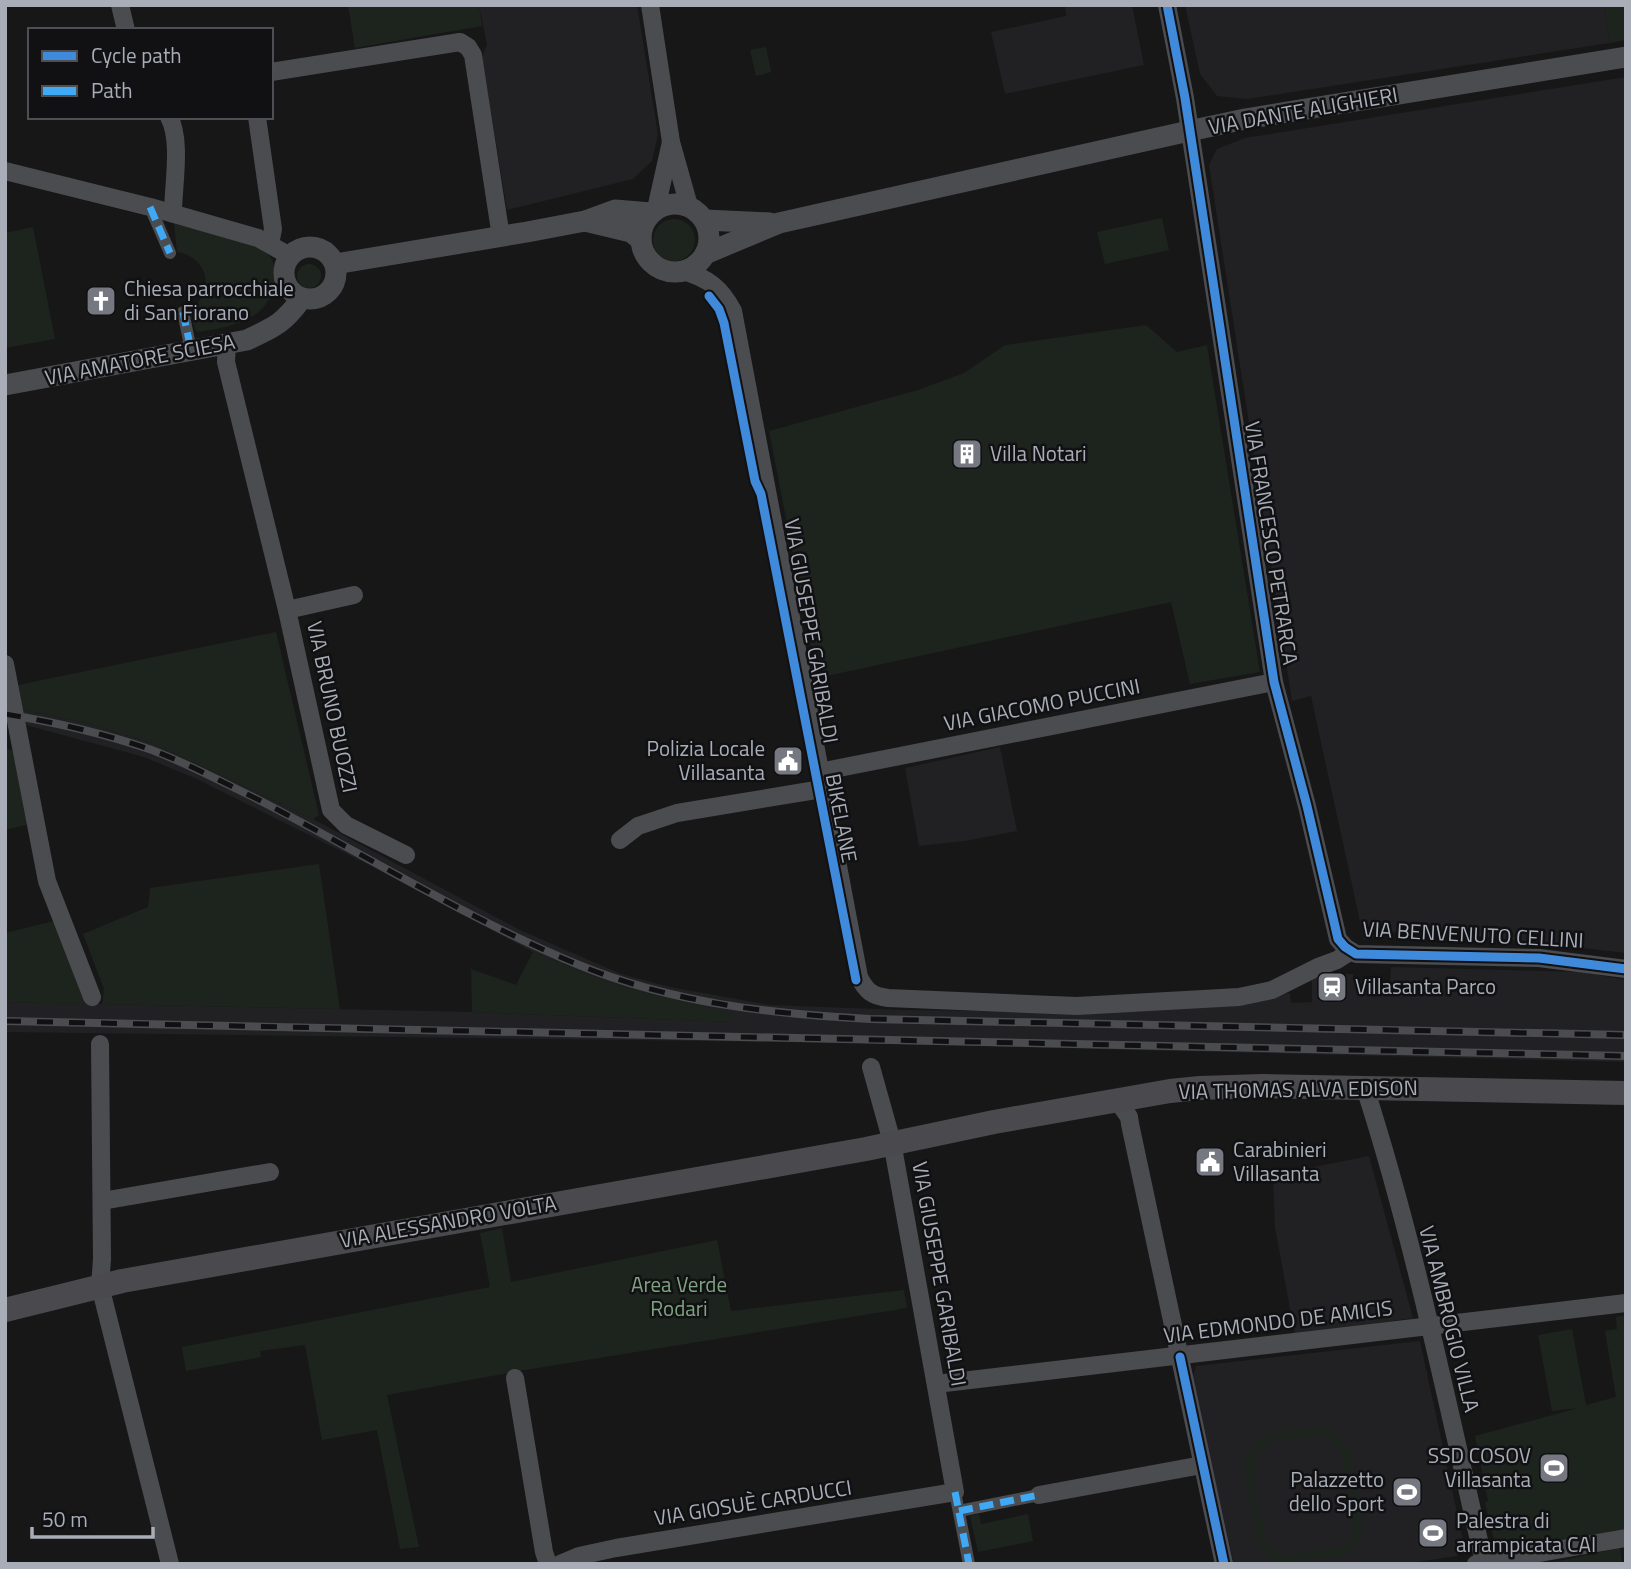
<svg xmlns="http://www.w3.org/2000/svg" width="1631" height="1569" viewBox="0 0 1631 1569" font-family="'Titillium Web',sans-serif">
<style>
.built{fill:#212123}
.green{fill:#1d241e;fill-rule:evenodd}
.lines{fill:none;stroke-linecap:round;stroke-linejoin:round}
.pedestrian{stroke:#4b4c50;stroke-width:12}
.minor{stroke:#4b4c50;stroke-width:18}
.tertiary{stroke:#4b4c50;stroke-width:21}
.secondary{stroke:#4a4a4e;stroke-width:24}
.rail-casing{stroke:#4b4c4f;stroke-width:8}
.rail{stroke:#111113;stroke-width:5;stroke-dasharray:16;stroke-linecap:butt}
.quiet{stroke:#3fa9f5;stroke-width:7;stroke-dasharray:14 7;stroke-linecap:butt}
.cycleway-casing{stroke:#111113;stroke-width:13}
.cycleway{stroke:#408adc;stroke-width:9}
.labels{text-anchor:middle;stroke-width:5;stroke-linejoin:round;paint-order:stroke}
.street-label{font-size:21px;fill:#a8adb8;stroke:#111113}
.poi-label{font-size:21px;fill:#a8adb8;stroke:#111113;text-anchor:start}
.park-label{font-size:21px;fill:#7fa381;stroke:#111113}
</style>
<rect width="100%" height="100%" fill="#171717"/>
<!-- built -->
<g class="built">
<path d="M479,5H637L658,134L652,161L633,179L507,210L482,57L487,45Z"/>
<path d="M1065,5H1132L1144,65L1005,94L991,32L1066,16Z"/>
<path d="M1185,5H1604L1610,43L1247,99L1217,96L1200,74Z"/>
<path d="M1626,77V953L1443,932L1403,930L1364,940L1311,696L1292,701L1209,165L1217,149L1245,138Z"/>
<path d="M21,709L86,723L152,743L313,819L520,930L621,974L670,987L769,1005L903,1010L1077,1012L1290,993L1291,1003L1312,1002V974H1353L1354,981H1390L1391,967L1583,972L1626,980V1062L856,1043L5,1032V1002L472,1012L732,1022L673,1000L618,986L533,952L365,863L199,780L144,757L22,724Z"/>
<path d="M1000,747L1017,831L965,841L919,846L905,768Z"/>
<path d="M1369,1156L1413,1318L1295,1335L1275,1228L1273,1175Z"/>
<path d="M1420,1341L1463,1540L1457,1556L1403,1564H1234L1192,1380L1196,1366Z"/>
</g>
<!-- green -->
<g class="green">
<path d="M348,5H479L482,26L355,48Z"/>
<path d="M1604,5H1626V40L1610,43Z"/>
<path d="M766,47L771,72L756,76L750,50Z"/>
<path d="M1162,218L1169,250L1105,264L1097,232Z"/>
<circle cx="674" cy="240" r="21"/>
<path d="M174,224C194,229 253,240 266,252C273,259 275,267 275,276C274,319 231,328 196,332L189,310C217,294 208,256 177,252Z"/>
<path d="M33,227L55,339L5,348V233Z"/>
<circle cx="309" cy="276" r="12"/>
<path d="M1146,325L1177,352L1207,345L1260,672L1190,684L1171,602L817,678L769,431L918,390L964,373L1005,345Z"/>
<path d="M276,632L319,815L313,819L152,743L86,723L21,709L18,685Z"/>
<path d="M5,748L14,751L30,824L5,830Z"/>
<path d="M319,864L340,1009L102,1004L104,989L83,934L148,907L150,888Z"/>
<path d="M54,921L85,1004L5,1002V933Z"/>
<path d="M533,952L618,986L732,1013V1022L472,1012L471,969L516,985Z"/>
<path d="M502,1228L511,1282L717,1240L731,1311L904,1290L907,1308L525,1370L387,1395L419,1547L400,1549L377,1430L322,1440L305,1345L260,1351L261,1357L186,1371L182,1347L490,1287L480,1233Z"/>
<path d="M1626,1315V1529L1498,1558L1485,1502L1488,1501L1475,1436L1578,1408L1552,1411L1538,1335L1572,1329L1586,1405L1616,1397L1605,1331L1617,1329L1616,1317Z"/>
<path d="M1322,1426L1331,1430L1338,1435L1352,1454L1363,1524L1359,1538L1345,1556L1280,1564L1266,1556L1258,1543L1244,1470C1247,1428 1289,1431 1322,1426ZM1324,1436L1338,1448L1342,1456L1354,1528L1346,1543L1341,1546L1285,1556C1276,1553 1270,1548 1266,1540C1261,1515 1240,1456 1270,1443C1285,1436 1308,1438 1324,1436Z"/>
<path d="M979,1514L981,1524L1028,1514L1033,1541L978,1552L970,1516Z"/>
<path d="M1620,1548L1622,1564H1545Z"/>
</g>
<g class="lines">
<!-- pedestrian -->
<g class="pedestrian">
<path d="M150,207L170,253"/>
<path d="M183,312L191,350"/>
<path d="M955,1492L969,1564"/>
<path d="M959,1511L1039,1495"/>
</g>
<!-- minor -->
<g class="minor">
<path d="M120,5L126,30"/>
<path d="M650,5L671,142L689,206"/>
<path d="M1167,5L1185,98L1274,682L1307,806L1338,939L1345,947L1356,954L1539,958L1626,969"/>
<path d="M271,72L460,42L468,47L473,55L501,237"/>
<path d="M169,117C182,140 173,187 173,213"/>
<path d="M257,117L273,229L270,244"/>
<path d="M5,171L150,207L258,238L290,256"/>
<path d="M656,209L671,142"/>
<path d="M683,271C708,278 721,288 733,311L859,977C866,991 872,996 888,998L1077,1006L1239,997L1272,990L1318,967L1337,960L1351,951"/>
<path d="M227,343L226,362L287,610L331,810L346,825L406,855"/>
<path d="M287,610L354,595"/>
<path d="M5,664L47,881L92,997"/>
<path d="M819,772L1274,682"/>
<path d="M620,840L638,826L677,813L822,789"/>
<path d="M100,1044L102,1259L100,1286L170,1564"/>
<path d="M1365,1088C1415,1243 1447,1404 1484,1562"/>
<path d="M1117,1100L1129,1117L1130,1124L1224,1564"/>
<path d="M102,1201L270,1172"/>
<path d="M515,1378L544,1552L548,1564"/>
<path d="M936,1384L1626,1303"/>
<path d="M1039,1495L1202,1465"/>
<path d="M560,1564L579,1556L616,1548L955,1492L892,1142L871,1067"/>
<path d="M1476,1564L1626,1538"/>
</g>
<!-- tertiary -->
<g class="tertiary">
<circle cx="675" cy="238" r="34"/>
<path d="M705,220L770,223"/>
<path d="M585,221L631,232L641,240"/>
<circle cx="310" cy="273" r="26"/>
<path d="M705,254L779,223L1189,131L1245,119L1626,57"/>
<path d="M335,264L527,232L585,221L615,210L651,213"/>
<path d="M5,385L247,340C275,327 284,323 302,298"/>
</g>
<!-- secondary -->
<path class="secondary" d="M5,1310L122,1281L866,1149L994,1122L1170,1091L1200,1088L1262,1086L1626,1093"/>
<!-- rail casing -->
<g class="rail-casing">
<g id="rail">
<path d="M5,714C54,722 102,733 149,749C185,762 220,781 255,798C363,853 467,919 579,965C672,1003 771,1014 870,1019L1626,1035"/>
<path d="M5,1021L1626,1056"/>
</g>
</g>
<!-- rail -->
<use href="#rail" class="rail"/>
<!-- quiet -->
<g class="quiet">
<path d="M150,207L170,253"/>
<path d="M183,312L191,350"/>
<path d="M955,1492L969,1564"/>
<path d="M959,1511L1039,1495"/>
</g>
<!-- cycleway casing -->
<g class="cycleway-casing">
<g id="cycleway">
<path d="M1167,5L1185,98L1274,682L1307,806L1338,939L1345,947L1356,954L1539,958L1626,969"/>
<path d="M709,296L719,309L724,323L755,481L761,494L856,980"/>
<path d="M1180,1357L1224,1564"/>
</g>
</g>
<!-- cycleway -->
<use href="#cycleway" class="cycleway"/>
</g>
<!-- icons -->
<defs>
<g id="church-square" transform="scale(1.575)"><rect x="-9" y="-9" width="18" height="18" rx="4" fill="#757880" stroke="#111113"/><path d="M-1.2-6h2.4v3.5h3.3v2.4h-3.3V6h-2.4V-.1h-3.3v-2.4h3.3Z" fill="#fff"/></g>
<g id="building-square" transform="scale(1.575)"><rect x="-9" y="-9" width="18" height="18" rx="4" fill="#757880" stroke="#111113"/><path d="M-4-6H4V6H1V3H-1V6H-4ZM-2.5-4.3h1.7v1.8h-1.7ZM.8-4.3h1.7v1.8H.8ZM-2.5-1h1.7V.8h-1.7ZM.8-1h1.7V.8H.8Z" fill="#fff"/></g>
<g id="civic-square" transform="scale(1.575)"><rect x="-9" y="-9" width="18" height="18" rx="4" fill="#757880" stroke="#111113"/><path d="M-.6-6.5H3V-4.5H.6V-3L4-1V1h2V6H-6V1h2V-1L-.6-3ZM-1.2 2.5V6h2.4V2.5Z" fill="#fff"/></g>
<g id="station-square" transform="scale(1.575)"><rect x="-9" y="-9" width="18" height="18" rx="4" fill="#757880" stroke="#111113"/><path d="M-3-6H3Q5-6 5-4V2Q5 4 3 4L4.5 6H3L1.5 4h-3L-3 6H-4.5L-3 4Q-5 4-5 2V-4Q-5-6-3-6ZM-3.5-4v3h7v-3ZM-3.5 1v1.5H-2V1ZM2 1v1.5H3.5V1Z" fill="#fff"/></g>
<g id="stadium-square" transform="scale(1.575)"><rect x="-9" y="-9" width="18" height="18" rx="4" fill="#757880" stroke="#111113"/><path d="M0-5a6.5 5 0 1 0 0 10a6.5 5 0 1 0 0-10ZM-3.5-1.8h7v3.6h-7Z" fill="#fff"/></g>
</defs>
<g fill-rule="evenodd">
<use href="#church-square" x="101" y="301"/>
<use href="#building-square" x="967" y="454"/>
<use href="#civic-square" x="788" y="761"/>
<use href="#station-square" x="1332" y="987"/>
<use href="#civic-square" x="1210" y="1162"/>
<use href="#stadium-square" x="1554" y="1468"/>
<use href="#stadium-square" x="1407" y="1492"/>
<use href="#stadium-square" x="1433" y="1533"/>
</g>
<g class="labels">
<!-- street labels -->
<g class="street-label">
<text transform="translate(1303 111) rotate(-10)" y="7">VIA DANTE ALIGHIERI</text>
<text transform="translate(140 360) rotate(-11)" y="7">VIA AMATORE SCIESA</text>
<text transform="translate(1271 543) rotate(81)" y="7">VIA FRANCESCO PETRARCA</text>
<text transform="translate(811 631) rotate(80)" y="7">VIA GIUSEPPE GARIBALDI</text>
<text transform="translate(1042 705) rotate(-11)" y="7">VIA GIACOMO PUCCINI</text>
<text transform="translate(332 707) rotate(78)" y="7">VIA BRUNO BUOZZI</text>
<text transform="translate(841 818) rotate(79)" y="7">BIKELANE</text>
<text transform="translate(1473 935) rotate(3)" y="7">VIA BENVENUTO CELLINI</text>
<text transform="translate(1298 1090) rotate(-1)" y="7">VIA THOMAS ALVA EDISON</text>
<text transform="translate(448 1222) rotate(-10)" y="7">VIA ALESSANDRO VOLTA</text>
<text transform="translate(939 1274) rotate(80)" y="7">VIA GIUSEPPE GARIBALDI</text>
<text transform="translate(1449 1319) rotate(76)" y="7">VIA AMBROGIO VILLA</text>
<text transform="translate(1278 1322) rotate(-7)" y="7">VIA EDMONDO DE AMICIS</text>
<text transform="translate(753 1503) rotate(-9)" y="7">VIA GIOSUÈ CARDUCCI</text>
</g>
<!-- poi labels -->
<g class="poi-label">
<text x="124" y="296">Chiesa parrocchiale<tspan x="124" dy="24">di San Fiorano</tspan></text>
<text x="990" y="461">Villa Notari</text>
<text x="765" y="756" text-anchor="end">Polizia Locale<tspan x="765" dy="24">Villasanta</tspan></text>
<text x="1355" y="994">Villasanta Parco</text>
<text x="1233" y="1157">Carabinieri<tspan x="1233" dy="24">Villasanta</tspan></text>
<text x="1531" y="1463" text-anchor="end">SSD COSOV<tspan x="1531" dy="24">Villasanta</tspan></text>
<text x="1384" y="1487" text-anchor="end">Palazzetto<tspan x="1384" dy="24">dello Sport</tspan></text>
<text x="1456" y="1528">Palestra di<tspan x="1456" dy="24">arrampicata CAI</tspan></text>
</g>
<!-- park labels -->
<g class="park-label">
<text x="679" y="1292">Area Verde<tspan x="679" dy="24">Rodari</tspan></text>
</g>
</g>
<!-- border -->
<rect width="1631" height="1569" fill="none" stroke="#a8adb8" stroke-width="14"/>
<!-- legend -->
<rect x="28" y="28" width="245" height="91" fill="#111113" stroke="#4d4f55" stroke-width="2"/>
<rect x="42" y="51" width="35" height="10" fill="#408adc" stroke="#4d4f55" stroke-width="2"/>
<text x="91" y="63" font-size="21" fill="#a8adb8">Cycle path</text>
<rect x="42" y="86" width="35" height="10" fill="#3fa9f5" stroke="#4d4f55" stroke-width="2"/>
<text x="91" y="98" font-size="21" fill="#a8adb8">Path</text>
<!-- scale -->
<path d="M32 1527v10h121v-10" fill="none" stroke="#a8adb8" stroke-width="3.5"/>
<text x="42" y="1527" font-size="21" fill="#a8adb8" stroke="#111113" stroke-width="5" paint-order="stroke">50 m</text>
</svg>
